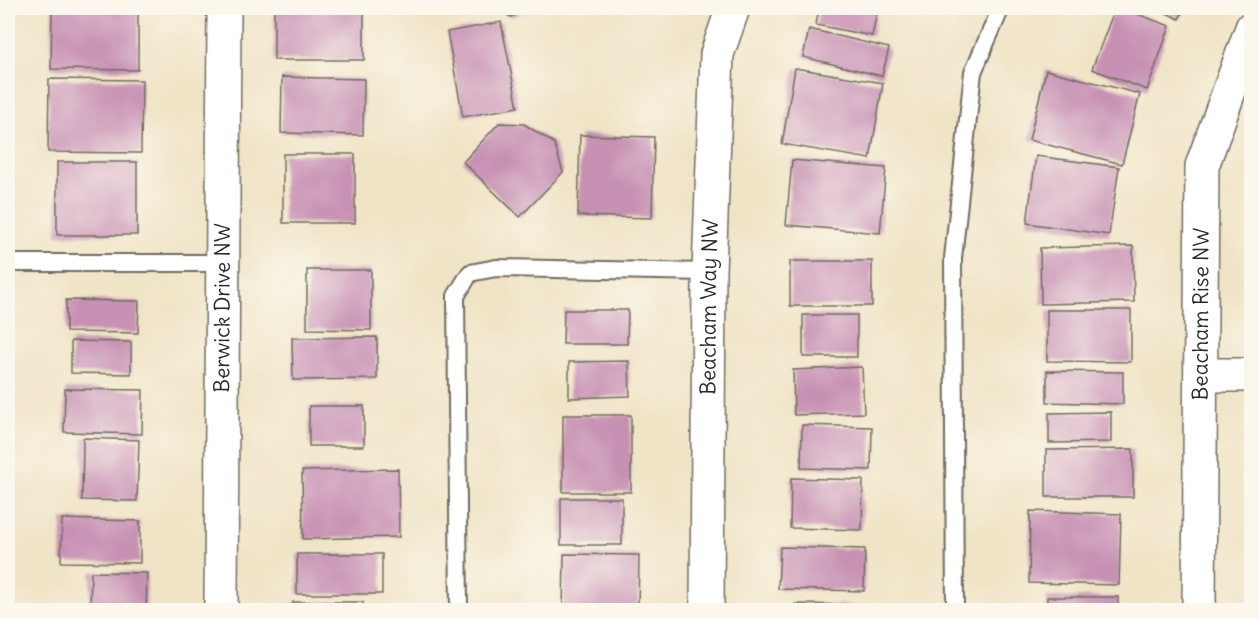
<svg xmlns="http://www.w3.org/2000/svg" width="1259" height="618" viewBox="0 0 1259 618" font-family="Delius,sans-serif">
<style>
.building{fill:#c791b4}
.lines{fill:none;stroke-linecap:round;stroke-linejoin:round}
.service-casing{stroke:#706c61;stroke-width:20}
.minor-casing{stroke:#706c61;stroke-width:36}
.service{stroke:#fff;stroke-width:16}
.minor{stroke:#fff;stroke-width:33}
.labels{text-anchor:middle;stroke-width:4.5;stroke-linejoin:round;paint-order:stroke}
.street-label{font-size:21px;fill:#2b2b2b;stroke:#fbf7ec}
</style>
<rect width="100%" height="100%" fill="#fbf7ec"/>
<filter id="ink" filterUnits="userSpaceOnUse"><feTurbulence type="fractalNoise" baseFrequency=".0167" numOctaves="2"/><feDisplacementMap in="SourceGraphic" scale="12" xChannelSelector="R" yChannelSelector="G"/><feConvolveMatrix kernelMatrix="1 2 1 2 8 2 1 2 1" color-interpolation-filters="sRGB"/></filter>
<filter id="wash" filterUnits="userSpaceOnUse"><feTurbulence type="fractalNoise" baseFrequency=".008" numOctaves="4" result="noise"/><feDisplacementMap in="SourceGraphic" scale="24" xChannelSelector="R" yChannelSelector="G"/><feGaussianBlur stdDeviation="1.35" result="paint"/><feColorMatrix in="noise" values="0 0 0 0 0 0 0 0 0 0 0 0 0 0 0 0 0 1.4 0 .05"/><feComposite in="paint" operator="in"/></filter>
<g filter="url(#wash)">
<rect width="100%" height="100%" fill="#f0e4c6"/>
<g id="blocks">
<!-- building -->
<g class="building">
<path d="M52,8H138V70L51,69Z"/>
<rect x="274" y="8" width="90" height="52"/>
<path d="M494,8H532L511,17Z"/>
<path d="M819,8H878L872,36L816,25Z"/>
<path d="M1115,8H1121L1170,26L1147,90L1092,69Z"/>
<path d="M1156,8H1185L1179,19Z"/>
<path d="M501,22L518,107L463,117L447,32Z"/>
<path d="M809,29L889,48L882,76L803,57Z"/>
<path d="M795,68L883,83L870,159L782,144Z"/>
<path d="M1046,70L1140,94L1122,164L1029,140Z"/>
<path d="M282,77L364,79L363,135L281,133Z"/>
<path d="M49,79L142,80L141,153L48,152Z"/>
<path d="M499,123L524,124L554,143L563,172L520,217L463,162Z"/>
<path d="M580,135L654,137L652,218L578,216Z"/>
<rect x="283" y="154" width="72" height="69"/>
<path d="M1036,156L1119,167L1109,235L1027,223Z"/>
<path d="M792,160L886,168L880,233L786,225Z"/>
<rect x="57" y="162" width="80" height="73"/>
<path d="M1133,246L1134,302L1041,304L1040,248Z"/>
<rect x="790" y="261" width="82" height="45"/>
<path d="M307,270H371V330L307,329Z"/>
<path d="M66,300L139,301L138,333L66,332Z"/>
<path d="M564,310H628L627,344H563Z"/>
<path d="M1047,310H1131V362L1047,361Z"/>
<rect x="803" y="315" width="54" height="42"/>
<path d="M377,337V379L293,380L292,338Z"/>
<path d="M71,341L131,342V374L71,373Z"/>
<path d="M629,361L630,396L569,398V362Z"/>
<path d="M862,367L864,413L794,415L793,370Z"/>
<path d="M1047,371L1123,372V404L1047,402Z"/>
<path d="M65,389L143,390L142,434L64,432Z"/>
<rect x="309" y="406" width="55" height="40"/>
<path d="M1111,412V442L1049,443V413Z"/>
<rect x="563" y="415" width="68" height="77"/>
<path d="M802,425L872,427L871,470L801,468Z"/>
<path d="M83,438L139,440L137,501L82,500Z"/>
<path d="M1133,449V497H1046V450Z"/>
<path d="M398,469L399,537L303,539L302,471Z"/>
<path d="M791,478L863,480L862,530L790,528Z"/>
<rect x="561" y="498" width="61" height="47"/>
<path d="M1030,511L1121,514L1119,585L1029,583Z"/>
<path d="M62,519L140,521V563L61,562Z"/>
<path d="M780,547L865,549L864,591L778,589Z"/>
<rect x="297" y="554" width="85" height="40"/>
<path d="M564,554L639,555L638,610H563Z"/>
<path d="M91,572L147,573L146,610H90Z"/>
<rect x="1047" y="597" width="71" height="13"/>
<rect x="293" y="602" width="70" height="8"/>
<path d="M795,604L852,605V610H795Z"/>
</g>
</g>
</g>
<g filter="url(#ink)">
<use href="#blocks" fill-opacity="0" stroke="#706c61" stroke-width="1.5"/>
<g class="lines">
<!-- service casing -->
<g class="service-casing">
<g id="service">
<path d="M8,263H222"/>
<path d="M459,610L456,296L470,273L496,268L709,272"/>
<path d="M955,610L953,258L973,72L1001,8"/>
</g>
</g>
<!-- minor casing -->
<g class="minor-casing">
<g id="minor">
<path d="M1201,375H1252"/>
<path id="s1" d="M221,610L224,8"/>
<path id="s2" d="M707,610L709,272L717,54L733,8"/>
<path id="s3" d="M1199,610L1202,166L1252,28"/>
</g>
</g>
<!-- service -->
<use href="#service" class="service"/>
<!-- minor -->
<use href="#minor" class="minor"/>
</g>
</g>
<g class="labels">
<!-- street labels -->
<g class="street-label">
<text dy="7" stroke="none"><textPath href="#s2" startOffset="303">Beacham Way NW</textPath></text>
<text dy="7" stroke="none"><textPath href="#s1" startOffset="302">Berwick Drive NW</textPath></text>
<text dy="7" stroke="none"><textPath href="#s3" startOffset="296">Beacham Rise NW</textPath></text>
</g>
</g>
<!-- margin -->
<rect width="1259" height="618" fill="none" stroke="#fbf7ec" stroke-width="30"/>
</svg>
